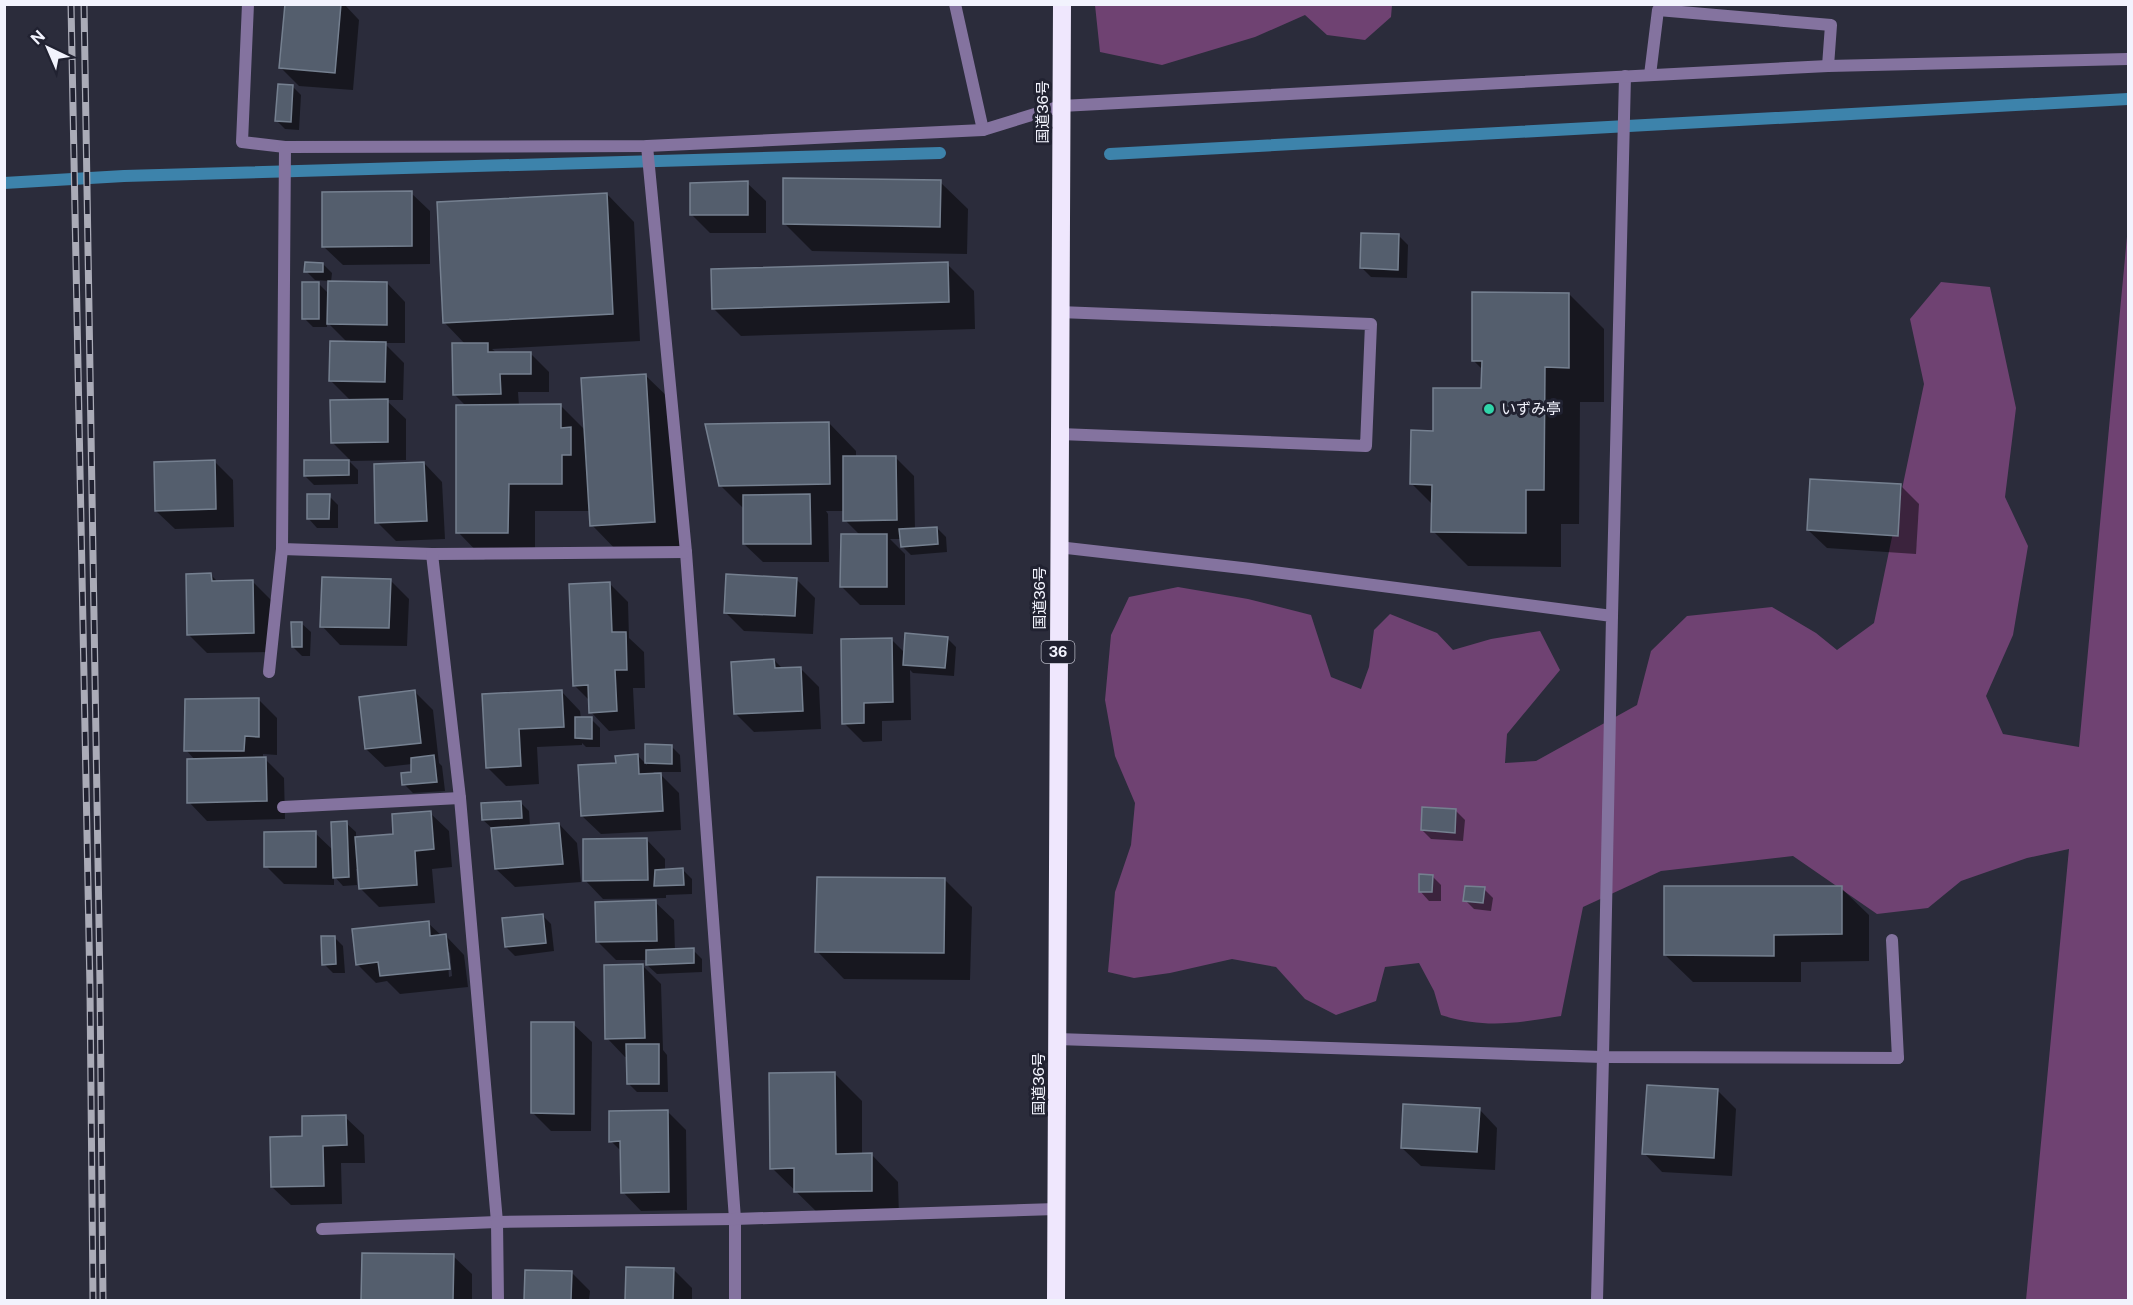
<svg xmlns="http://www.w3.org/2000/svg" width="2133" height="1305" viewBox="0 0 2133 1305" font-family="'Public Sans','Noto Sans JP',sans-serif">
<style>
.forest{fill:#6f4272}
.shadow{fill:#0007;fill-rule:evenodd}
.lines{fill:none;stroke-linecap:round;stroke-linejoin:round}
.stream{stroke:#3d83ab;stroke-width:12}
.building{fill:#545e6d;stroke:#758090;stroke-width:1.5}
.lane{stroke:#84739f;stroke-width:12}
.street{stroke:#84739f;stroke-width:12}
.highway{stroke:#efe7fd;stroke-width:18}
.rail-casing{stroke:#aaabb7;stroke-width:7}
.rail{stroke:#212231;stroke-width:4.5;stroke-dasharray:14;stroke-linecap:butt}
.poi-dot{fill:#30d4a9;stroke:#212231;stroke-width:2}
.labels{text-anchor:middle;stroke-width:6;stroke-linejoin:round;paint-order:stroke}
.shield{fill:#212231;stroke:#b3b4c0;stroke-width:1.5}
.shield-label{font-size:14px;font-weight:bold;fill:#f2f3fd}
.street-label{font-size:15px;fill:#f2f3fd;stroke:#212231}
.poi-label{font-size:15px;fill:#f2f3fd;stroke:#212231;text-anchor:start}
</style>
<rect width="100%" height="100%" fill="#2b2c3b"/>
<!-- forest -->
<g class="forest">
<path d="M1095,5V4L1392,5L1391,17L1365,40L1327,35L1305,15L1255,37L1162,65L1100,52Z"/>
<path d="M2128,226V1300H2026L2069,849L2027,858L1961,881L1928,908L1877,914L1793,856L1661,871L1583,907L1561,1016C1517,1023 1485,1029 1441,1015L1434,991L1419,963L1385,967L1376,1001L1336,1015L1305,999L1276,967L1232,959L1170,973L1134,978L1108,972L1115,892L1131,845L1135,803L1115,756L1105,700L1111,635L1129,597L1178,587L1248,599L1311,615L1331,677L1361,689L1369,667L1374,630L1390,614L1437,633L1453,650L1491,639L1540,631L1560,670L1507,734L1505,763L1536,761L1637,705L1651,651L1687,616L1772,607L1816,633L1837,650L1874,623L1924,384L1910,319L1941,282L1990,287L2016,408L2005,497L2028,546L2013,635L1986,696L2003,734L2079,747Z"/>
</g>
<!-- shadow -->
<g class="shadow">
<path d="M286,4H344L359,20L353,90L299,86L280,67Z"/>
<path d="M292,86L301,95L299,130L285,129L276,120Z"/>
<path d="M940,182L968,209L967,254L812,251L784,223Z"/>
<path d="M747,183L766,201V233H710L692,215Z"/>
<path d="M411,193L430,211V264L343,265L324,247Z"/>
<path d="M607,194L634,222L640,341L492,349L497,353H530L549,372V392H518L519,406H561L586,431L645,375L673,402L681,549L619,553L592,525L591,511H535V559L485,560L458,532L466,406L454,394L466,345L444,322Z"/>
<path d="M1399,236L1408,245L1407,278L1371,277L1362,268Z"/>
<path d="M323,264L332,273L331,282L387,283L405,302V343H384L404,363L403,400H386L406,419V460L351,461L332,442L351,401L330,380L348,343L327,322V327H313L304,318L319,284L329,294V281L315,280L306,271Z"/>
<path d="M947,264L974,291L975,329L741,336L713,308Z"/>
<path d="M1569,294L1604,329V402H1580L1579,524H1561V567L1468,566L1433,531V505L1411,483L1435,432L1483,389V370L1473,360Z"/>
<path d="M829,423L856,451V458L895,457L914,476L915,530L937,528L946,537L947,552L911,555L902,546L901,539H890L905,554V605H860L841,586L860,535L845,520V511H826L828,514L829,562H763L744,544V509L720,485Z"/>
<path d="M349,461L358,470V484L314,485L305,476Z"/>
<path d="M215,462L233,480L234,527L175,529L156,511Z"/>
<path d="M424,463L442,482L445,539L396,541L377,522Z"/>
<path d="M1901,486L1919,504L1916,554L1827,548L1808,530Z"/>
<path d="M329,496L338,505V528H317L308,518Z"/>
<path d="M211,575L218,582L252,581L271,600L272,652L207,653L189,635Z"/>
<path d="M796,579L815,598L813,634L744,631L726,613Z"/>
<path d="M390,580L409,599L407,646L340,645L322,626Z"/>
<path d="M609,583L628,602L629,638L644,652L645,688H633L635,729L609,731L591,712L590,701L574,685Z"/>
<path d="M301,623L311,632L310,656H302L293,647Z"/>
<path d="M947,638L956,647L954,676L913,673L910,670L911,720L882,721V741L863,742L844,723L891,639L905,653Z"/>
<path d="M774,660L783,669L800,668L819,687L821,729L754,732L736,714Z"/>
<path d="M415,692L433,710L439,763L442,766L445,791L413,793L404,784L413,773L412,764L385,767L366,749Z"/>
<path d="M562,692L580,711L581,719H591L600,728V747H586L582,743V745L537,747L539,784L506,786L487,767L484,695Z"/>
<path d="M259,700L277,718V755L263,754V759H265L284,778L285,819L207,821L189,802L196,761L186,750Z"/>
<path d="M647,746H671L680,755L681,772H653L657,775H661L679,793L681,830L601,834L582,816L617,764L638,756L647,765Z"/>
<path d="M520,802L529,811L530,826L559,824L577,843L581,882L515,887L496,869L493,829L483,820Z"/>
<path d="M1456,811L1465,820L1463,841L1431,839L1422,830Z"/>
<path d="M430,813L449,831L452,867L432,869L435,903L379,907L361,889L359,869H356L357,885L343,886L334,876V885L284,884L266,866L315,833L334,851L346,823L356,832V838L395,835Z"/>
<path d="M647,840L665,859V871L683,870L692,879V894L666,895V898L603,899L585,880Z"/>
<path d="M1432,876L1441,885V901H1429L1420,891Z"/>
<path d="M945,880L972,907L970,980L844,979L817,951Z"/>
<path d="M1841,888L1869,915V961L1801,962V982H1693L1665,955Z"/>
<path d="M1484,889L1493,898L1491,911L1474,909L1465,900Z"/>
<path d="M655,902L674,920L675,951L693,950L702,959V972L657,974L647,965V960H616L598,942Z"/>
<path d="M542,915L551,924L554,951L515,956L506,947Z"/>
<path d="M428,923L442,936H446L464,955L468,987L400,994L387,981L376,983L357,964ZM447,950L450,953L452,976L449,977Z"/>
<path d="M334,937L343,946L345,973H333L324,964Z"/>
<path d="M643,966L661,984L663,1050L667,1055L668,1092H637L628,1083V1057H625L607,1038Z"/>
<path d="M573,1024L592,1042L591,1131H551L532,1112Z"/>
<path d="M834,1073L862,1101V1155L871,1154L898,1182L899,1217L823,1218L772,1168Z"/>
<path d="M1718,1091L1736,1109L1732,1176L1662,1172L1644,1153Z"/>
<path d="M1479,1109L1497,1128L1495,1170L1421,1166L1402,1148Z"/>
<path d="M667,1111L686,1130L687,1210L641,1211L623,1192L622,1152L611,1141Z"/>
<path d="M345,1117L364,1135L365,1163H341L342,1204L291,1205L272,1187L303,1137Z"/>
<path d="M363,1255L453,1256L472,1274V1300H363Z"/>
<path d="M627,1268L673,1269L692,1288V1300H627Z"/>
<path d="M526,1271L571,1272L590,1291L589,1300H526Z"/>
</g>
<g class="lines">
<!-- stream -->
<g class="stream">
<path d="M1110,154L2128,99"/>
<path d="M4,183L124,176L940,153"/>
</g>
</g>
<!-- building -->
<g class="building">
<path d="M285,4H341L335,73L279,68Z"/>
<path d="M278,84L293,85L291,122L275,121Z"/>
<path d="M783,178L941,180L940,227L783,224Z"/>
<path d="M748,181V215H690V183Z"/>
<path d="M412,191V246L322,247V192Z"/>
<path d="M607,193L613,314L443,323L437,202Z"/>
<path d="M1361,233L1399,234L1398,270L1360,268Z"/>
<path d="M305,262L323,263V272H304Z"/>
<path d="M948,262L949,302L712,309L711,269Z"/>
<path d="M328,281L387,282V325L327,324Z"/>
<rect x="302" y="282" width="17" height="37"/>
<path d="M1472,292L1569,293V368L1545,367L1544,490H1526V533L1431,532L1432,485L1410,484L1411,430L1433,431V388H1481L1482,361H1472Z"/>
<path d="M330,341L386,342L385,382L329,381Z"/>
<path d="M452,343H488V352H531V374H500L501,394L453,395Z"/>
<path d="M646,374L655,522L590,526L581,378Z"/>
<path d="M388,399V442L331,443L330,400Z"/>
<path d="M561,404V428L571,427V455H562V484H509L508,533H456V405Z"/>
<path d="M829,422L830,484L719,486L705,424Z"/>
<path d="M843,456H896L897,520L843,521Z"/>
<path d="M215,460L216,509L155,511L154,462Z"/>
<path d="M304,460H349V475L304,476Z"/>
<path d="M424,462L427,521L375,523L374,464Z"/>
<path d="M1810,479L1901,484L1898,536L1807,530Z"/>
<path d="M307,494H330L329,519H307Z"/>
<path d="M810,494L811,544H743V495Z"/>
<path d="M937,527L938,544L901,547L899,529Z"/>
<path d="M841,534H887V587H840Z"/>
<path d="M211,573L212,581L253,580L254,633L187,635L186,574Z"/>
<path d="M726,574L797,578L795,616L724,613Z"/>
<path d="M322,577L391,579L389,628L320,627Z"/>
<path d="M610,582L612,632H626L627,670H615L617,711L589,713L588,685L573,686L569,584Z"/>
<path d="M291,622H302V647H292Z"/>
<path d="M905,633L948,637L945,668L903,665Z"/>
<path d="M892,638L893,702L864,703V723L842,724L841,639Z"/>
<path d="M774,659L775,668L801,667L803,711L734,714L731,662Z"/>
<path d="M415,690L421,743L365,749L359,697Z"/>
<path d="M562,690L564,727L519,729L521,766L486,768L482,694Z"/>
<path d="M259,698V737L245,736L244,751H184L185,699Z"/>
<path d="M575,717H592V739L575,738Z"/>
<path d="M645,744L672,745V764L645,763Z"/>
<path d="M638,754L639,774L661,773L663,811L581,816L578,765L616,763L615,756Z"/>
<path d="M434,755L437,782L402,785L401,773L411,772V758Z"/>
<path d="M266,757L267,801L187,803V759Z"/>
<path d="M521,801L522,818L482,820L481,803Z"/>
<path d="M1422,807L1456,809L1455,833L1421,830Z"/>
<path d="M431,811L434,849L415,851L417,885L359,889L355,837L393,834L392,814Z"/>
<path d="M347,821L349,877L333,878L331,822Z"/>
<path d="M559,823L563,864L495,869L491,828Z"/>
<path d="M316,831V867H264V832Z"/>
<path d="M647,838L648,880L583,881V839Z"/>
<path d="M683,868L684,885L654,886L655,870Z"/>
<path d="M1419,874L1433,875L1432,892H1419Z"/>
<path d="M817,877L945,878L944,953L815,952Z"/>
<path d="M1465,886L1485,887L1483,903L1463,901Z"/>
<path d="M1664,886H1842V934L1774,935V956L1664,955Z"/>
<path d="M656,900L657,941L596,942L595,902Z"/>
<path d="M543,914L546,943L505,947L502,918Z"/>
<path d="M429,921L430,936L446,934L450,969L380,976L378,962L356,965L352,929Z"/>
<path d="M321,936H335L336,964L322,965Z"/>
<path d="M694,948V963L646,965V950Z"/>
<path d="M643,964L645,1038L605,1039L604,965Z"/>
<path d="M531,1022H574V1114L531,1113Z"/>
<path d="M626,1044H659V1084H627Z"/>
<path d="M835,1072L836,1154L872,1153V1191L794,1192V1168L770,1169L769,1073Z"/>
<path d="M1647,1085L1718,1089L1714,1158L1642,1154Z"/>
<path d="M1403,1104L1480,1108L1477,1152L1401,1148Z"/>
<path d="M668,1110L669,1192L621,1193L620,1141L609,1142V1111Z"/>
<path d="M346,1115L347,1145L323,1146L324,1186L271,1187L270,1137L302,1136V1116Z"/>
<path d="M362,1253L454,1254L453,1300H361Z"/>
<path d="M626,1267L674,1268L673,1300H625Z"/>
<path d="M525,1270L572,1271L571,1300H524Z"/>
</g>
<g class="lines">
<!-- lane -->
<g class="lane">
<path d="M248,4L242,142L285,147"/>
<path d="M1650,75L1658,10L1831,25L1828,66"/>
<path d="M1059,312L1371,324L1366,446L1060,434"/>
<path d="M1612,616L1625,76"/>
<path d="M269,672L282,549"/>
<path d="M283,807L460,798"/>
<path d="M1892,940L1898,1058"/>
<path d="M322,1229L497,1222"/>
<path d="M1597,1300L1603,1057"/>
</g>
<!-- street -->
<g class="street">
<path d="M955,4L983,130"/>
<path d="M647,146L686,552L735,1219V1300"/>
<path d="M1058,547L1251,569L1612,616L1603,1057"/>
<path d="M686,552L432,554L282,549L285,147L647,146L983,130L1061,106L1828,66L2128,59"/>
<path d="M432,554L460,798L497,1222L498,1300"/>
<path d="M1057,1039L1603,1057L1898,1058"/>
<path d="M497,1222L735,1219L1056,1209"/>
</g>
<!-- highway -->
<path class="highway" d="M1056,1300L1062,4"/>
<!-- rail casing -->
<g class="rail-casing">
<g id="rail">
<path d="M71,4L90,989L93,1300"/>
<path d="M84,4L100,984L103,1300"/>
</g>
</g>
<!-- rail -->
<use href="#rail" class="rail"/>
</g>
<!-- markers -->
<circle class="poi-dot" cx="1489" cy="409" r="6"/>
<g class="labels">
<!-- shield labels -->
<rect class="shield" x="1041.5" y="641" width="33" height="22" rx="4.5"/>
<g class="shield-label">
<text x="1058" y="657">36</text>
</g>
<!-- street labels -->
<g class="street-label">
<text transform="translate(1043 112) rotate(-90)" y="5">国道36号</text>
<text transform="translate(1040 598) rotate(-90)" y="5">国道36号</text>
<text transform="translate(1039 1084) rotate(-90)" y="5">国道36号</text>
</g>
<!-- poi labels -->
<g class="poi-label">
<text x="1501" y="414">いずみ亭</text>
</g>
</g>
<!-- border -->
<rect width="2133" height="1305" fill="none" stroke="#f2f3fd" stroke-width="12"/>
<!-- north arrow -->
<g transform="translate(48 48) rotate(316)" stroke="#212231" stroke-width="4.5" paint-order="stroke">
<path d="M0-4.5L10 22L0 15L-10 22Z" fill="#f2f3fd"/>
<text y="-9" font-size="16" font-weight="bold" text-anchor="middle" fill="#f2f3fd">N</text>
</g>
</svg>
